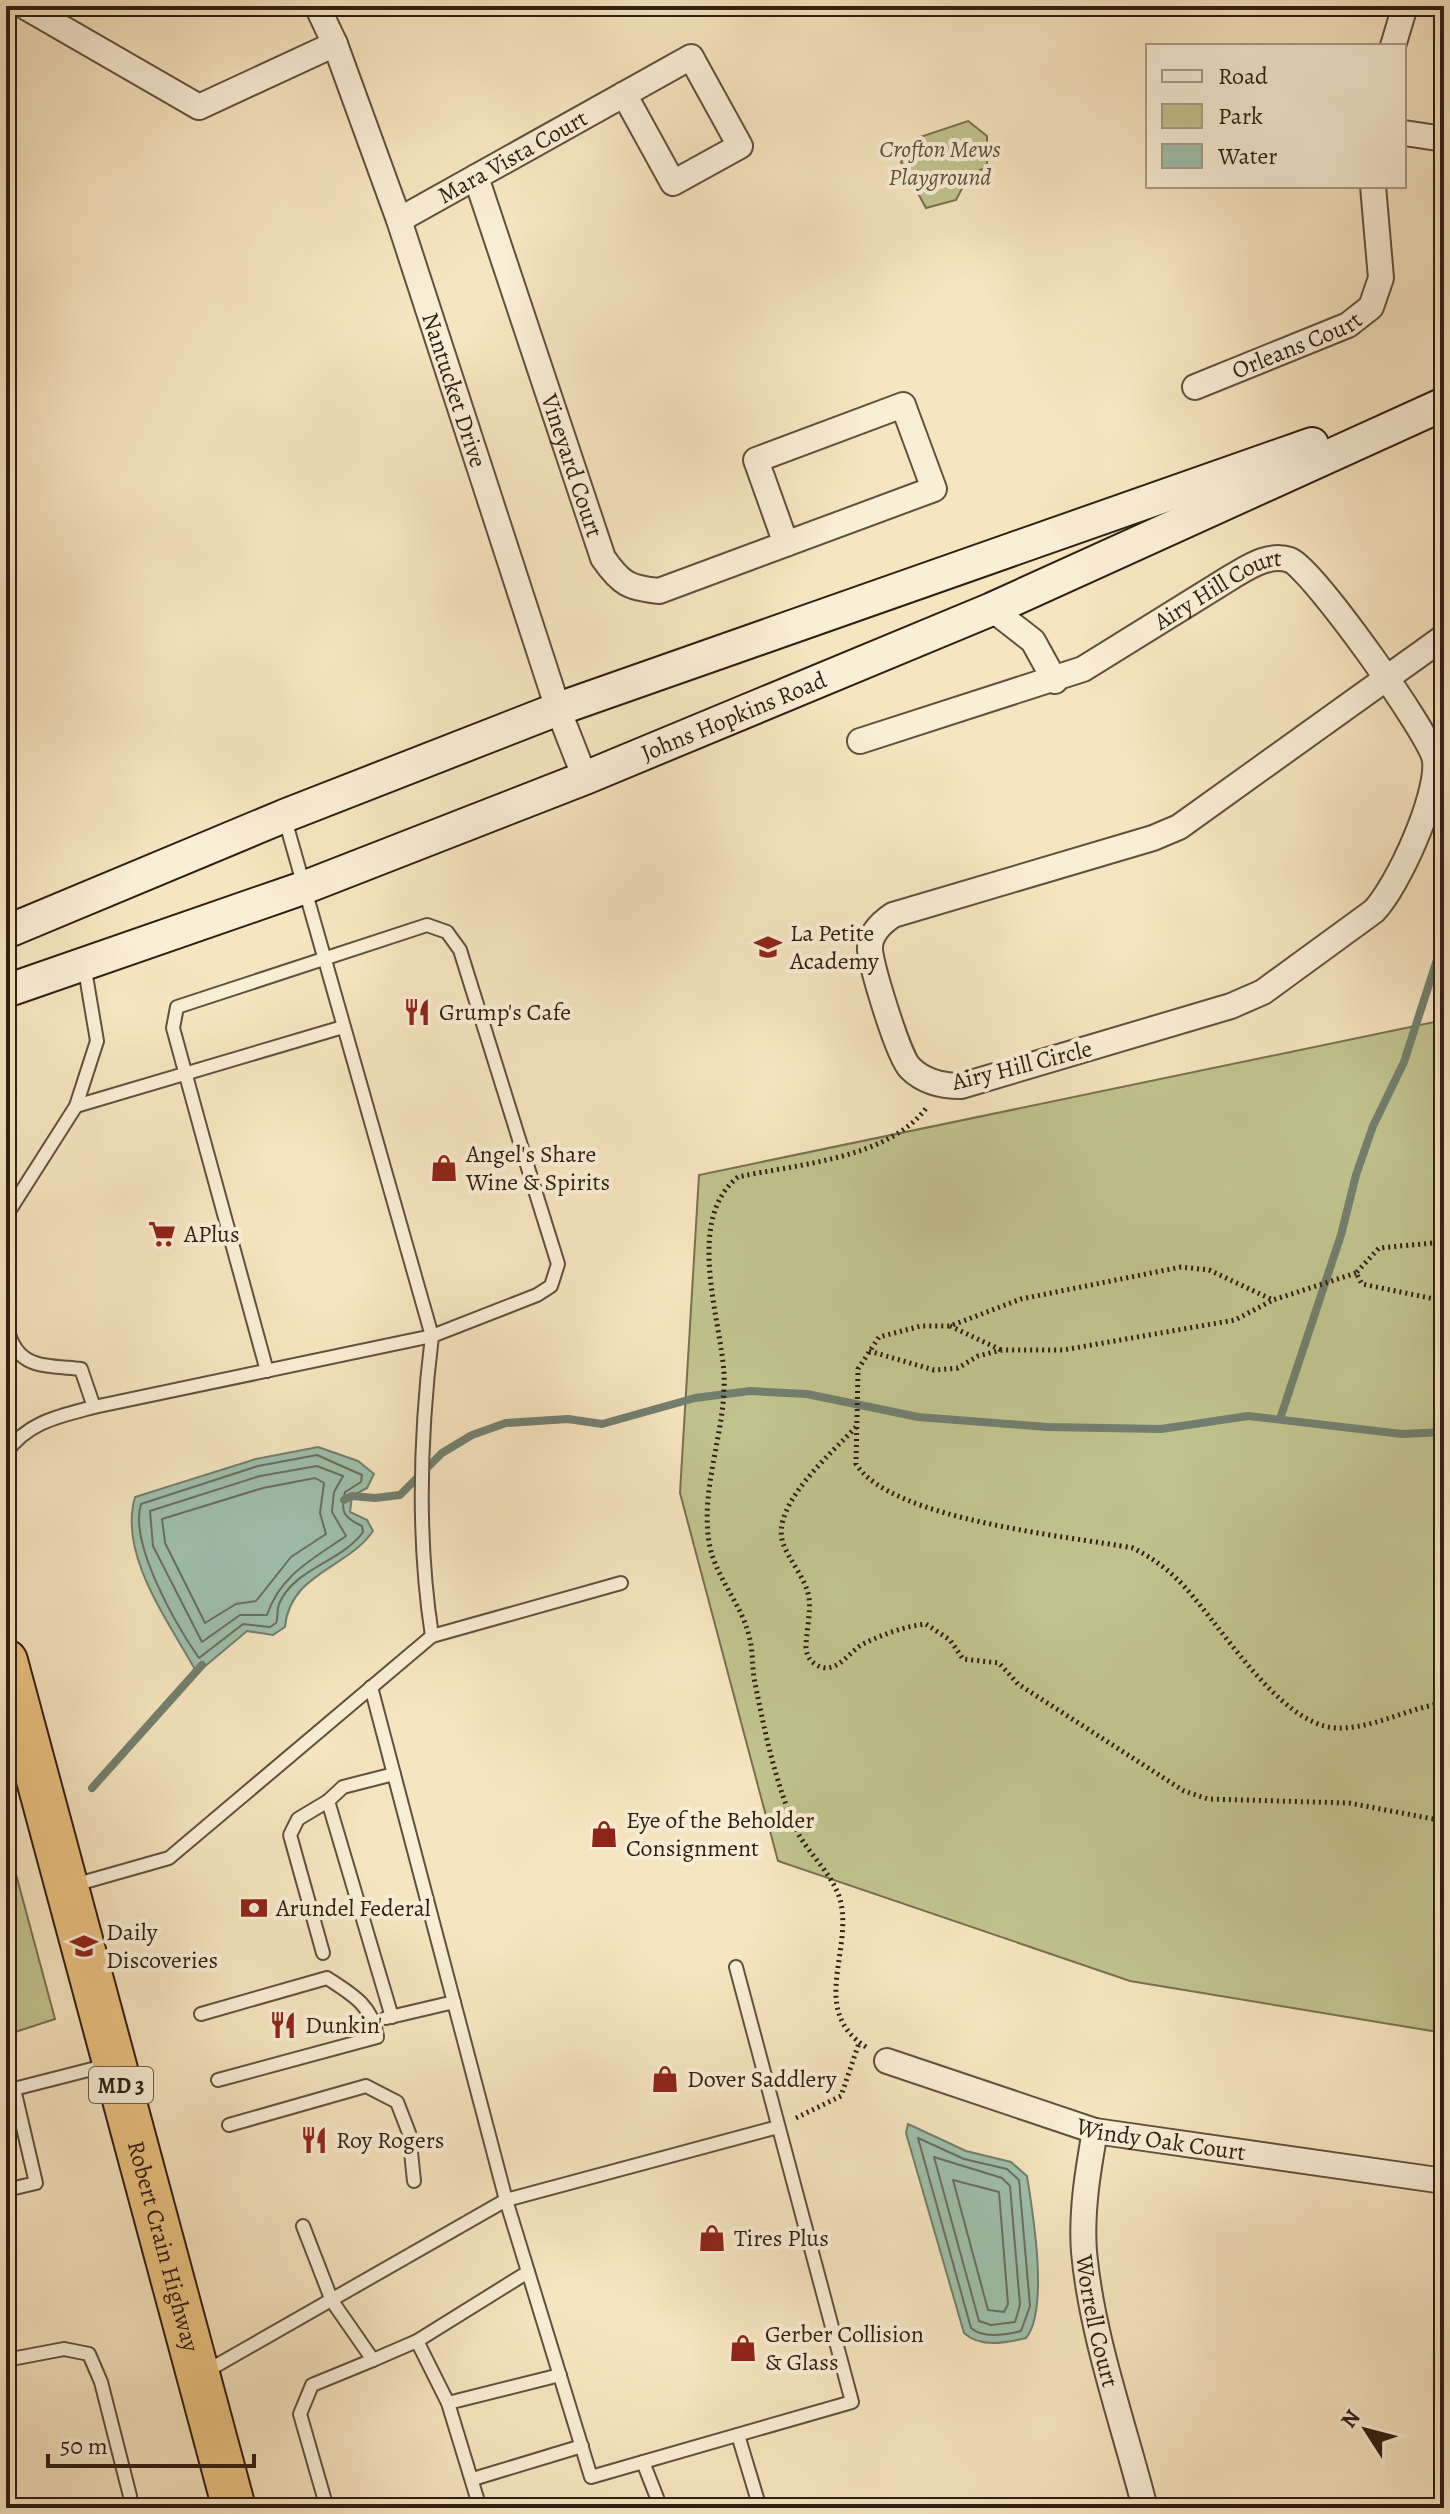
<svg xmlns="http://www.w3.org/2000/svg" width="1450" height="2514" viewBox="0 0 1450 2514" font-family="Alegreya,serif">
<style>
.green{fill:#c1c38e;stroke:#797050;stroke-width:2}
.water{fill:#9ec0ac;stroke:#727f6f;stroke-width:2}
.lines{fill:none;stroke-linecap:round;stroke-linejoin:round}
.shore{stroke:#686f60;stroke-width:2}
.stream{stroke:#727f6f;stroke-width:8}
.lane-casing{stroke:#62503e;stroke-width:16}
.street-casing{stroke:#62503e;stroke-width:28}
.secondary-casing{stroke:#311e13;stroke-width:36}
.highway-casing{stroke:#311e13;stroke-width:46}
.path{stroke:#311e13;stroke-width:5;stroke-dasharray:2 4;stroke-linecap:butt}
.lane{stroke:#f9eed6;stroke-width:12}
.street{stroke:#f9eed6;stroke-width:24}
.secondary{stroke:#f9eed6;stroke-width:32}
.highway{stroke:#ebc280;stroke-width:42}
.labels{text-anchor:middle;stroke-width:8;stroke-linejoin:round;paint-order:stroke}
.shield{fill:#f9eed6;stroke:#6d5c4e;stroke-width:2}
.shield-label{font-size:22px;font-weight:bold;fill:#311e13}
.park-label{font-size:24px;font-style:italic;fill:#5c5038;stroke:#f9eed6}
.street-label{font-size:24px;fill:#311e13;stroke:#f9eed6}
.poi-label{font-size:24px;fill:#311e13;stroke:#f9eed6;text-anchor:start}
</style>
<rect width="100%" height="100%" fill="#f6e5c0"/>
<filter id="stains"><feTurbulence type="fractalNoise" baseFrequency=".0025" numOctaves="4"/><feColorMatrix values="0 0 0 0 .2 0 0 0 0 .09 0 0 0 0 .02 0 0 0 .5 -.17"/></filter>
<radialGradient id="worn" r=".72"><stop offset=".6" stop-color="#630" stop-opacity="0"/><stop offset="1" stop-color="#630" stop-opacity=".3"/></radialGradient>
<!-- green -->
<g class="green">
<path d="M968,121L987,136V167L969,175L956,200L926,208L901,162L917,138Z"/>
<path d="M1444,1020V2033L1130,1981L778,1861L680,1493L699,1175Z"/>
<path d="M6,1837L55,2019L6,2035Z"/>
</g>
<!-- water -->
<g class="water">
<path d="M318,1447L358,1461L374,1474L367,1488L352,1496L350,1512L367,1520L373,1531C347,1569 290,1573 285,1627L273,1635L247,1631L197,1673C170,1623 118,1556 135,1497L256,1459Z"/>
<path d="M908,2124L966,2151L1011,2162L1027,2176C1033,2213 1049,2310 1026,2338C1006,2343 980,2348 964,2333L906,2133Z"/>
</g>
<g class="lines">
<!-- shore -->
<g class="shore">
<path d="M317,1455L362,1475L361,1482L345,1492C340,1512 344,1518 362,1526L363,1532C342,1562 294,1568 279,1604C277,1610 278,1618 276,1623L270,1627L243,1624L199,1658C176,1625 129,1544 141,1504L258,1466Z"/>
<path d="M317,1466L343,1476L334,1492L332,1512L346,1536C313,1559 280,1575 267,1615H240L202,1642L153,1546L150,1511L260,1476Z"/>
<path d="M315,1478L324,1483L320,1513L326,1534L291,1557L256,1601L236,1604L205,1623L165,1543L162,1519L263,1488Z"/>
<path d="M918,2138L964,2159L1007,2169L1019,2180L1030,2306L1021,2331C1005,2335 983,2339 971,2328Z"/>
<path d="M934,2157L1002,2178L1010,2186L1020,2305L1015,2322L991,2325L979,2321Z"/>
<path d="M953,2180L999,2192L1008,2304L1004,2312L988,2310Z"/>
</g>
<!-- stream -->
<g class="stream">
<path d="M1280,1419L1341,1235L1356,1175L1373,1126L1404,1062L1444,938"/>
<path d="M344,1500L352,1496L375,1498L400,1495L442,1453L472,1435L506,1423L568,1419L602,1424L695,1398L750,1391L807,1394L918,1417L1047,1427L1161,1429L1248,1416L1402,1434L1444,1432"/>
<path d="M92,1788L202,1665"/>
</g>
<!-- lane casing -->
<g class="lane-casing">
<g id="lane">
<path d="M76,1106L343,1027"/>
<path d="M6,1216L76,1106L97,1041L84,964"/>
<path d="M6,1323C15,1369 41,1365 81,1369L94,1407"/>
<path d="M267,1371L173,1028L177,1007L427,925L447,932L460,950L558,1264L551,1286L537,1295L432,1336C420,1434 417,1539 432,1636"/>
<path d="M6,1453C27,1422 60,1416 94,1407L432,1336L284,816"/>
<path d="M371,1687L506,2200L591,2477L852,2402L736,1967"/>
<path d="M74,1885L169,1858L432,1636L621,1583"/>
<path d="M323,1953L290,1835L298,1819L328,1801"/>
<path d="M201,2014L327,1978C352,1994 373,2006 377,2037L218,2080"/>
<path d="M392,2017L328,1801L343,1787L394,1774"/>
<path d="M386,2018L454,2002"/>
<path d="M229,2125L366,2086L397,2102L409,2133L414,2181"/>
<path d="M6,2190L36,2183L14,2089L108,2065"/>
<path d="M303,2226L332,2301L373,2360L312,2385L300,2414L327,2508"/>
<path d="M417,2341L448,2403L480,2508"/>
<path d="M6,2360L64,2349L89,2354L101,2382L130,2496"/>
<path d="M373,2360L417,2341L528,2272"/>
<path d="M205,2372L506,2200L778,2127"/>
<path d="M448,2403L560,2375"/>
<path d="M738,2435L760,2508"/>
<path d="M643,2462L661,2508"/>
<path d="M473,2479L582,2446"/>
</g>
</g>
<!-- street casing -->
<g class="street-casing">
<g id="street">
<path d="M24,6L199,107L335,44"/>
<path id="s1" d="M317,6L335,44L399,220L558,709L585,778"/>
<path d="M1393,46L1405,6"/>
<path d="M1404,133L1444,139"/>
<path id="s2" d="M476,177L603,558C621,584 629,588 659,591L934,489L903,405L756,460L786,544"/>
<path id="s3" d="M399,220L691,57L740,146L673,183L624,94"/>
<path id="s4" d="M1195,387L1348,325L1371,307L1381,278L1373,186"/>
<path d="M992,609L1033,641L1055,681"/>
<path id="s5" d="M860,741L1083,669L1233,576C1250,566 1270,553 1290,560C1311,567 1433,737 1435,761C1439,795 1398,886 1374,911L1263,992L1231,1006L961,1086C942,1086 924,1082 910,1068C898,1056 872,968 870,950C869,934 881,923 893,915L1153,838L1179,827L1444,637"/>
<path id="s6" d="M887,2061L1095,2131L1444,2181"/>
<path id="s7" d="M1095,2131C1088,2170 1081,2212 1084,2252C1092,2338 1124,2425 1145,2508"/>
</g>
</g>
<!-- secondary casing -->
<g class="secondary-casing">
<g id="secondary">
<path d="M6,932L284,816L558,709L1312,444"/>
<path id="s8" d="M6,991L303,888L585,778L992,609L1444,404"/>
</g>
</g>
<!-- highway casing -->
<g class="highway-casing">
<g id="highway">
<path id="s9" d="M6,1661L234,2508"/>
</g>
</g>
<!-- path -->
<g class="path">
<path d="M1444,1242L1379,1248L1356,1273L1362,1284L1444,1301"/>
<path d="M1356,1273L1273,1300L1209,1270L1181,1267L1021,1299L950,1326H921L879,1337L858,1369L856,1464C891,1520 1068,1536 1133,1548C1150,1557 1164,1566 1178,1580C1217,1618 1278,1726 1337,1728C1373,1729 1408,1708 1444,1703"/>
<path d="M950,1326L1001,1350"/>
<path d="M869,1351L934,1370L958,1368L978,1356L1002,1350H1063L1235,1320L1273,1300"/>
<path d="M856,1427C833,1452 770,1505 783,1543C789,1561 806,1578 809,1598C811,1614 806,1632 806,1648C807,1655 809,1660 815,1664C836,1678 849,1650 865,1643C884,1634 906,1626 926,1624L950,1640L963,1659L999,1663L1018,1684L1184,1791L1208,1799L1349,1803L1444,1821"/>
<path d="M866,2047C807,2009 856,1948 839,1896C829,1869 805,1851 794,1825C774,1778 764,1728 754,1678C752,1664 753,1650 749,1636C741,1602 715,1578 709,1542C700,1486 727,1428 724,1373C720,1316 685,1219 738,1177C797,1164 889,1159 927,1107"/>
<path d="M796,2118L841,2096L859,2043"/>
</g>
<!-- lane -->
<use href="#lane" class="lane"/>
<!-- street -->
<use href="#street" class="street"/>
<!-- secondary -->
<use href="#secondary" class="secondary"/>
<!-- highway -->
<use href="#highway" class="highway"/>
</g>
<!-- icons -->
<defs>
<g id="school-bare" transform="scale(2.16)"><path d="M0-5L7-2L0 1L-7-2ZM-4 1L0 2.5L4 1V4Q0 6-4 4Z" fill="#8f2418" stroke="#f9eed6" stroke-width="2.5" paint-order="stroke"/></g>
<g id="restaurant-bare" transform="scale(2.16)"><path d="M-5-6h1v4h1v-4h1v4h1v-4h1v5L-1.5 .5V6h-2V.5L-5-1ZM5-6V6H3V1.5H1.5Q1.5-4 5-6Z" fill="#8f2418" stroke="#f9eed6" stroke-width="2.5" paint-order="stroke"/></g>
<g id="shop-bare" transform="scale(2.16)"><path d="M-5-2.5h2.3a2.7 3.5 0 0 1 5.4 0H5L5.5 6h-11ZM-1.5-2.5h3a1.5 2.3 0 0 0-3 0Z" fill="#8f2418" stroke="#f9eed6" stroke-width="2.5" paint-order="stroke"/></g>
<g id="supermarket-bare" transform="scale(2.16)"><path d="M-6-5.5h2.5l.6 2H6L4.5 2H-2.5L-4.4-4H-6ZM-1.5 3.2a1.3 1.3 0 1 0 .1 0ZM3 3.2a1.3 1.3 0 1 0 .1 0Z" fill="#8f2418" stroke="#f9eed6" stroke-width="2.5" paint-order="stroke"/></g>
<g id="bank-bare" transform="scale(2.16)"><path d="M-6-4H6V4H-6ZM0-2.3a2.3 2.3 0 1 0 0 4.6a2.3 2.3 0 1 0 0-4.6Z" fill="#8f2418" stroke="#f9eed6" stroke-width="2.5" paint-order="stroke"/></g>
</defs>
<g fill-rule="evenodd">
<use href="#school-bare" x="768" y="947"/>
<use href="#restaurant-bare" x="417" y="1012"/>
<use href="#shop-bare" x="444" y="1168"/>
<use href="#supermarket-bare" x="162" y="1234"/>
<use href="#shop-bare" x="604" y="1834"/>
<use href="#bank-bare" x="254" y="1908"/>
<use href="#school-bare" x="84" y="1946"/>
<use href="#restaurant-bare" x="283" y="2025"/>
<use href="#shop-bare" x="665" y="2079"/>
<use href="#restaurant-bare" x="314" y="2140"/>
<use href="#shop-bare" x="712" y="2238"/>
<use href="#shop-bare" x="743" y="2348"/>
</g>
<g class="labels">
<!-- shield labels -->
<rect class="shield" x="89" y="2067" width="64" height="36" rx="6"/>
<g class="shield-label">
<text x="121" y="2093">MD 3</text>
</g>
<!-- park labels -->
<g class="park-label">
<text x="940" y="157">Crofton Mews<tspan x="940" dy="28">Playground</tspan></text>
</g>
<!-- street labels -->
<g class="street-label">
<text dy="8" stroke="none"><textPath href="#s3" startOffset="130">Mara Vista Court</textPath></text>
<text dy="8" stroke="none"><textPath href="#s4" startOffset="110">Orleans Court</textPath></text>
<text dy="8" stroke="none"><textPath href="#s1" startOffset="408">Nantucket Drive</textPath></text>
<text dy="8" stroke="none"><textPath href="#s2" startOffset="304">Vineyard Court</textPath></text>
<text dy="8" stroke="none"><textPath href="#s5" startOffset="392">Airy Hill Court</textPath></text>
<text dy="8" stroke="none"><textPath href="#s8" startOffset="778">Johns Hopkins Road</textPath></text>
<text transform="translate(1022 1065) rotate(-14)" y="8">Airy Hill Circle</text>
<text dy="8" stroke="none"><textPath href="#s6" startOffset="286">Windy Oak Court</textPath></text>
<text dy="8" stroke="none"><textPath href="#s9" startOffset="606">Robert Crain Highway</textPath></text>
<text dy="8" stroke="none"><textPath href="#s7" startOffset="192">Worrell Court</textPath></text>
</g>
<!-- poi labels -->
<g class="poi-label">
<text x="790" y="941">La Petite<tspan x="790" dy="28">Academy</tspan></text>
<text x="439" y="1020">Grump's Cafe</text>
<text x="466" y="1162">Angel's Share<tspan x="466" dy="28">Wine &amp; Spirits</tspan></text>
<text x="184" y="1242">APlus</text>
<text x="626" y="1828">Eye of the Beholder<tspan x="626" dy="28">Consignment</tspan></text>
<text x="276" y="1916">Arundel Federal</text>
<text x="106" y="1940">Daily<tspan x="106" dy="28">Discoveries</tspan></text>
<text x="305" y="2033">Dunkin'</text>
<text x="687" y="2087">Dover Saddlery</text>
<text x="336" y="2148">Roy Rogers</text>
<text x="734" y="2246">Tires Plus</text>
<text x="765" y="2342">Gerber Collision<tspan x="765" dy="28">&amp; Glass</tspan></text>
</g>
</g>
<!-- margin -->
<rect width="1450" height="2514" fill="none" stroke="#f6e5c0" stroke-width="32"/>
<rect x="8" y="8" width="1434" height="2498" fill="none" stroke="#311e13" stroke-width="4"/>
<rect x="16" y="16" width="1418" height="2482" fill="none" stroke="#311e13" stroke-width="2"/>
<!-- legend -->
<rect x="1146" y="44" width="260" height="144" fill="#f9eed6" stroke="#a99b88" stroke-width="2"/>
<rect x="1162" y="70" width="40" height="12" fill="#f9eed6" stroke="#a99b88" stroke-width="2"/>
<text x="1218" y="84" font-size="24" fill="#311e13">Road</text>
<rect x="1162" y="104" width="40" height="24" fill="#c1c38e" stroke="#a99b88" stroke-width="2"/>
<text x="1218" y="124" font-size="24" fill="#311e13">Park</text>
<rect x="1162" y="144" width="40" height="24" fill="#9ec0ac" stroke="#a99b88" stroke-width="2"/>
<text x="1218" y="164" font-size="24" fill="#311e13">Water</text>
<!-- north arrow -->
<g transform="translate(1366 2430) rotate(306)" stroke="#f9eed6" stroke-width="6" paint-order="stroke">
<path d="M0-6L14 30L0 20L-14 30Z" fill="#311e13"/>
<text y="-12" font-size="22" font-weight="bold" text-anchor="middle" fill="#311e13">N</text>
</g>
<!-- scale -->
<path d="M48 2454v12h206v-12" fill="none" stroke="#311e13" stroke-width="4"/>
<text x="60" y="2454" font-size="24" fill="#311e13" stroke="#f9eed6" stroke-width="6" paint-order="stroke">50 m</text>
<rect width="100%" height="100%" filter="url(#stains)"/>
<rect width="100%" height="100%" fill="url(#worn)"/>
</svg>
